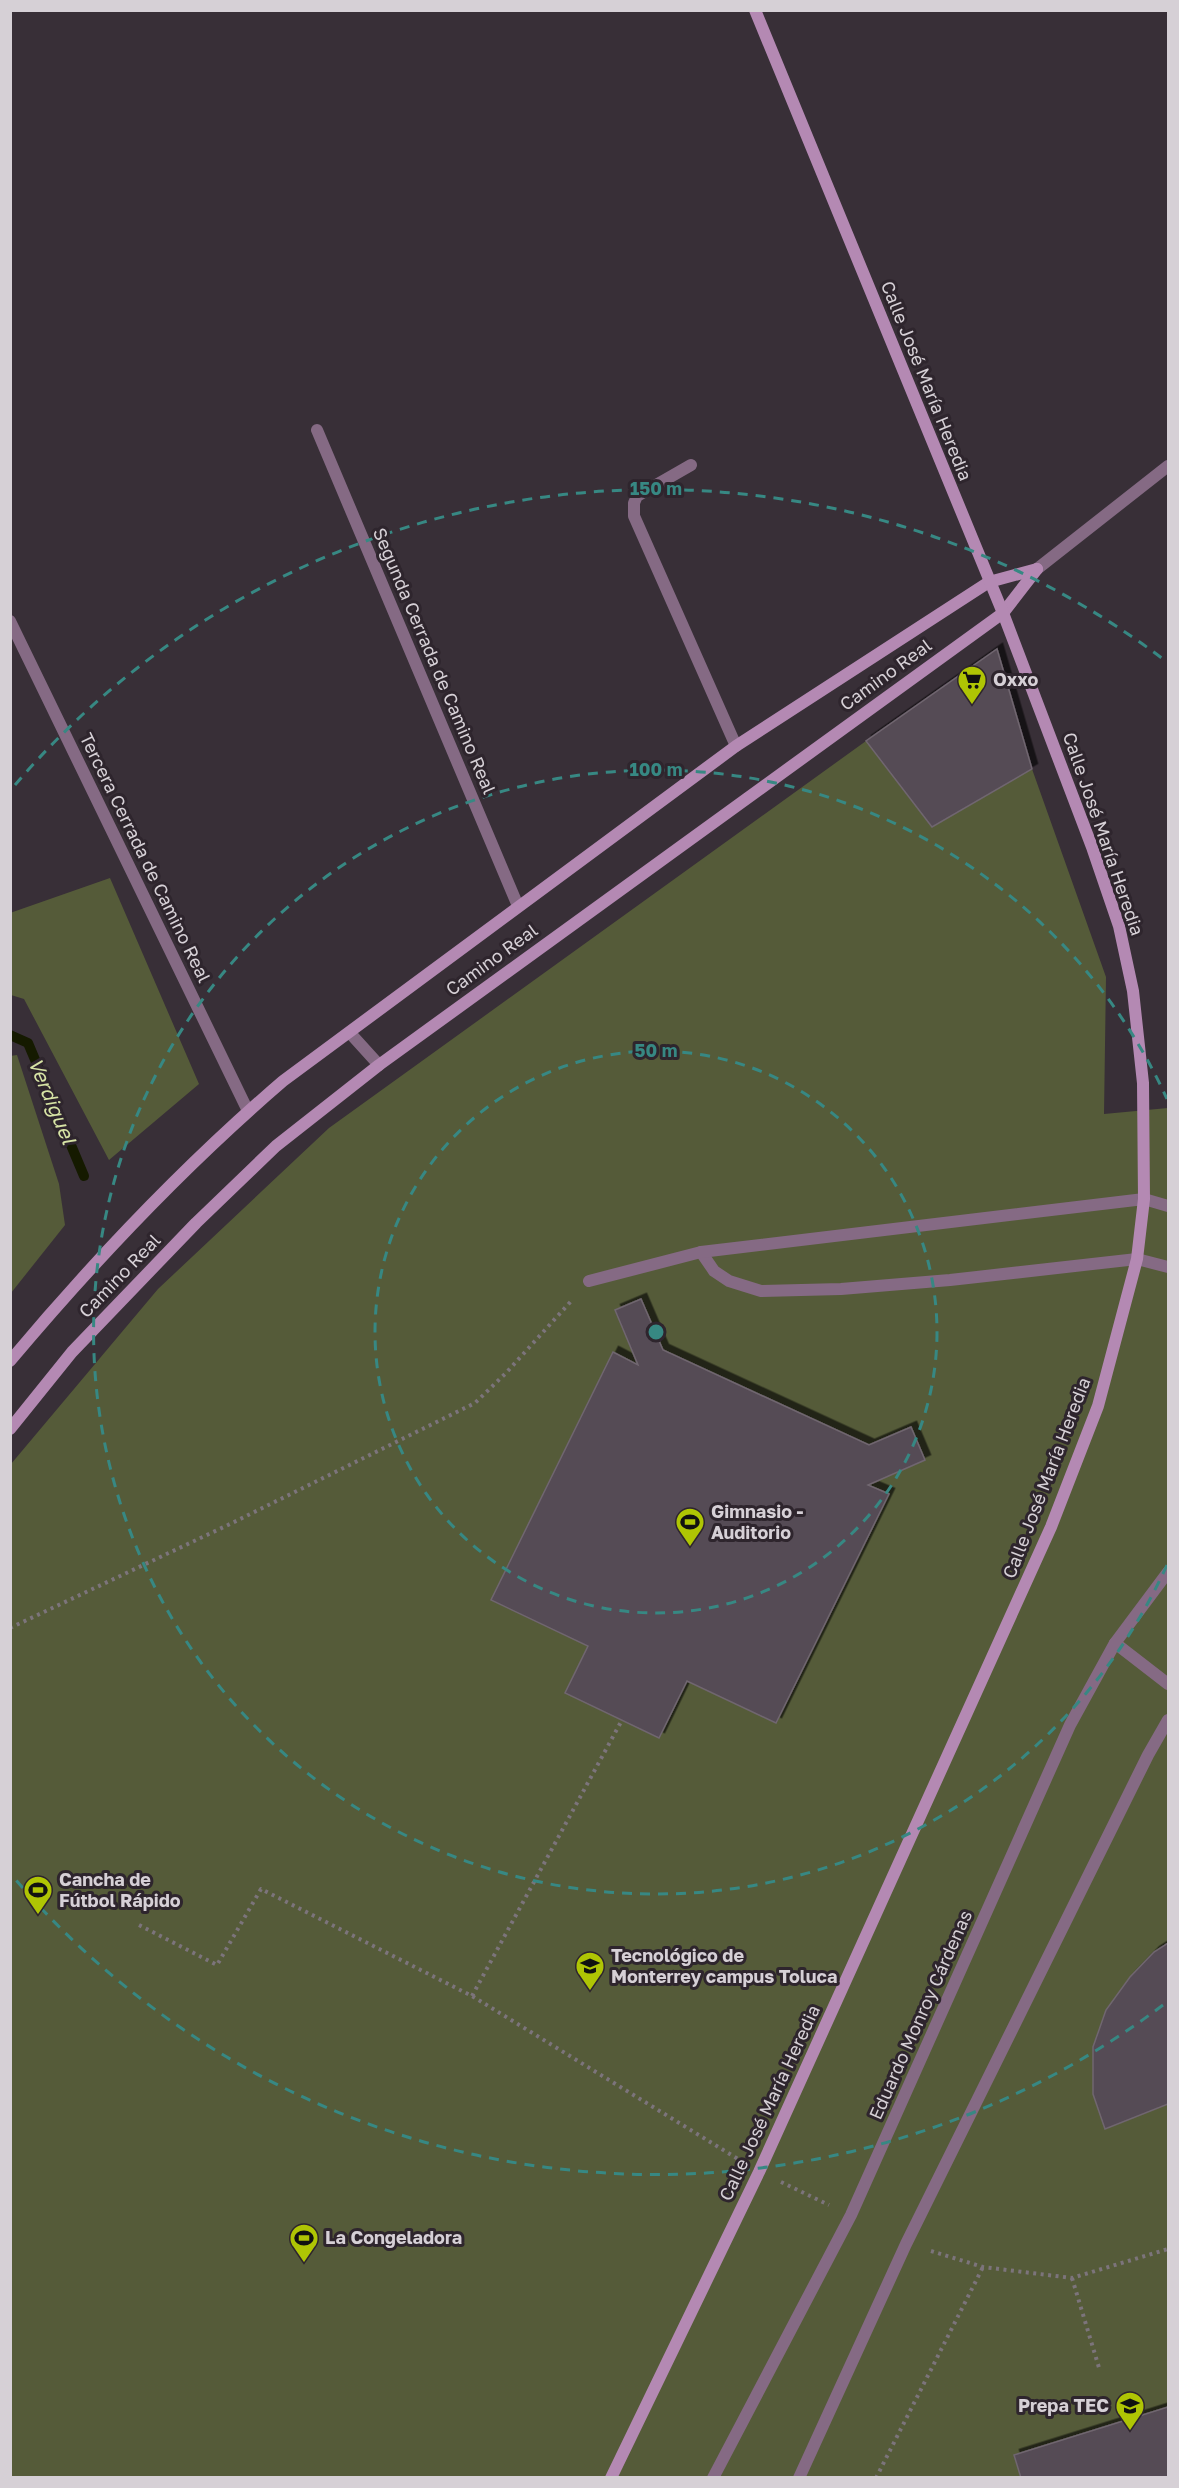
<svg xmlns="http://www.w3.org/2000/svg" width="1179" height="2488" viewBox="0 0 1179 2488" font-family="'Golos Text',sans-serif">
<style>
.green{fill:#555b39}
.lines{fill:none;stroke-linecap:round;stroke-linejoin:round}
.stream{stroke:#151a00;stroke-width:10}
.building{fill:#554b54;stroke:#706670;stroke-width:1.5;filter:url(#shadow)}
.path{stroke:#7c747b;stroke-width:4;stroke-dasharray:3 4.5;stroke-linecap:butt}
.service{stroke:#856a84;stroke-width:12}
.minor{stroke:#856a84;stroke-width:12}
.tertiary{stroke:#856a84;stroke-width:12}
.secondary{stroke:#b489b3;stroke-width:12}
.ring{fill:none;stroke:#378883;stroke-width:3;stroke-dasharray:10 8}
.labels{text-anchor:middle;stroke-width:6;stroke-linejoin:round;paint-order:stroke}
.street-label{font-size:18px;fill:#d6d0d6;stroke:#2e252d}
.poi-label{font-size:18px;font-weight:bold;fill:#d6d0d6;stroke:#2e252d;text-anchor:start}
.water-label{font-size:20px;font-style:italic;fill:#d7e4a5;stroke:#2e252d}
.centre{fill:#378883;stroke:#2e252d;stroke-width:3}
.ring-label{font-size:18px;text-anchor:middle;font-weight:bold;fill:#378883;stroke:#2e252d;stroke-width:6;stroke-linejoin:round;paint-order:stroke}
</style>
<defs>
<filter id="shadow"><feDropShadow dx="5.5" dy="-5.5" stdDeviation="0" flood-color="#0009"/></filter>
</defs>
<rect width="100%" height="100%" fill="#382f37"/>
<!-- green -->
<g class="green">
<path d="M866,741L932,827L1032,769L1106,977L1104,1114L1168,1108V2477L11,2478V1464L158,1289L329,1128Z"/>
<path d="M110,878L199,1084L109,1160L24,999L11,995L10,913Z"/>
<path d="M17,1055L59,1184L65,1225L11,1293L10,1056Z"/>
</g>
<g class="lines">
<!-- stream -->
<path class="stream" d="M10,1035L28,1043L84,1176"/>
</g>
<!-- building -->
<g class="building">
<path d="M997,649L1032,769L932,827L866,741Z"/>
<path d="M641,1299L663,1350L869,1445L911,1427L925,1460L868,1485L889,1494L776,1723L687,1681L659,1738L565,1693L588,1646L491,1600L613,1352L638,1365L615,1310Z"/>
<path d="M1168,1943V2104L1105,2129L1093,2094V2047L1106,2010L1130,1977L1154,1952Z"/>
<path d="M1168,2407V2478H1021L1014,2455Z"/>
</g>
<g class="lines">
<!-- path -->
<g class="path">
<path d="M10,1628L228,1525L475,1403L506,1373L573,1299"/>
<path d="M139,1925L217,1965L261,1889L472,1996L738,2159"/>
<path d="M472,1996L622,1720"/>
<path d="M781,2182L829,2205"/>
<path d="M931,2251L983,2267L1072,2278L1168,2249"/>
<path d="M1072,2278L1100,2371"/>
<path d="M876,2478L983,2267"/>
</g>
<!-- service -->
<g class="service">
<path d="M701,1252L714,1271L729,1281L761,1291L841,1289L950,1280L1137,1259L1168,1267"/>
<path d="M589,1281L701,1252L1144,1199L1168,1206"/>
<path d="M1115,1643L1168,1684"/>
<path d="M713,2478L851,2215L1070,1725L1115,1643L1168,1572"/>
<path d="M799,2478L906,2244L1148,1755L1168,1720"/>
</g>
<!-- minor -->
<g class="minor">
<path d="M317,430L518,906"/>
<path d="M691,465L637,496L634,503V516L736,746"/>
<path d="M10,621L248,1111"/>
</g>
<!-- tertiary -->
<g class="tertiary">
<path d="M1037,569L1168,466"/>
<path d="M350,1033L379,1065"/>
</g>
<!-- secondary -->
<g class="secondary">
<path d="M10,1361C94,1261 184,1166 283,1081L736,746L989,582L1037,569"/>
<path d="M10,1429L72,1352L196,1223L276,1146L379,1065L1003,613L1037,569"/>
<path d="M611,2478L759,2172L1051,1527L1098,1406L1137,1259L1144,1199L1143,1083L1133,991L1119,926L1092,847L1003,613L755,10"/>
</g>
</g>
<!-- distance rings -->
<g class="ring">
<circle cx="656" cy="1332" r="281"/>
<path d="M1167 1565A562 562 0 1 1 1167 1099"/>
<path d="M1163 2005A843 843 0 0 1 15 1879M15 785A843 843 0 0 1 1163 659"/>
</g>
<!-- icons -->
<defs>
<g id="supermarket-pin" transform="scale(1.5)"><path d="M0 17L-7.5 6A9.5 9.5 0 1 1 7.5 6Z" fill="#afc504" stroke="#2e252d"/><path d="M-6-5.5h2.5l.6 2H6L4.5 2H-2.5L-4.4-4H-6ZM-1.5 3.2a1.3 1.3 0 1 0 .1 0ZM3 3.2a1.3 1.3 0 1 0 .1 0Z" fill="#111"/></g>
<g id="stadium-pin" transform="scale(1.5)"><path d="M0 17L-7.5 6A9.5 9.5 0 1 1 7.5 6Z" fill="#afc504" stroke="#2e252d"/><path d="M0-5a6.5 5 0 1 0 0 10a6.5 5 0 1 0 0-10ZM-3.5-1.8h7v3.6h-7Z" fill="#111"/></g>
<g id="university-pin" transform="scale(1.5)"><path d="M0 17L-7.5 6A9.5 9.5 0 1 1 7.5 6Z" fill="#afc504" stroke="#2e252d"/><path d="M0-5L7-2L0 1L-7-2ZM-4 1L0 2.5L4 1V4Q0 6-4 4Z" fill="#111"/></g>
</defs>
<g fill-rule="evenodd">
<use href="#supermarket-pin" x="972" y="680"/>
<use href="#stadium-pin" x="690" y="1522"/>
<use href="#stadium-pin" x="38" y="1890"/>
<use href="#university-pin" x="590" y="1966"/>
<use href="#stadium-pin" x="304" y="2238"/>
<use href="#university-pin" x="1130" y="2406"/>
</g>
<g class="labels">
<!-- street labels -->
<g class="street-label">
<text transform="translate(926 381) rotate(68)" y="6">Calle José María Heredia</text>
<text transform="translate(434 661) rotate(67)" y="6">Segunda Cerrada de Camino Real</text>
<text transform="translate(886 675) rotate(-36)" y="6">Camino Real</text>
<text transform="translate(1103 834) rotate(71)" y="6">Calle José María Heredia</text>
<text transform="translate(145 858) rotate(64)" y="6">Tercera Cerrada de Camino Real</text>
<text transform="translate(492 960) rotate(-36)" y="6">Camino Real</text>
<text transform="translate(120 1276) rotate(-46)" y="6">Camino Real</text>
<text transform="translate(1047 1478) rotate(-69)" y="6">Calle José María Heredia</text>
<text transform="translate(921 2015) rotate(-66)" y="6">Eduardo Monroy Cárdenas</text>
<text transform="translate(770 2103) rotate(-65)" y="6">Calle José María Heredia</text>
</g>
<!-- poi labels -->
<g class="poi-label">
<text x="993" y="686">Oxxo</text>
<text x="711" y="1518">Gimnasio -<tspan x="711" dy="21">Auditorio</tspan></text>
<text x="59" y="1886">Cancha de<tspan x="59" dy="21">Fútbol Rápido</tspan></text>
<text x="611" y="1962">Tecnológico de<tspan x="611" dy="21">Monterrey campus Toluca</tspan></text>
<text x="325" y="2244">La Congeladora</text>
<text x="1109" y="2412" text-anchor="end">Prepa TEC</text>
</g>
<!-- water labels -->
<g class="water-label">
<text transform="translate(52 1101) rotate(67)" y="7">Verdiguel</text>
</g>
</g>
<circle cx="656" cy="1332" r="9" class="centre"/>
<g class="ring-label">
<text x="656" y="495">150 m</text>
<text x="656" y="776">100 m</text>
<text x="656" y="1057">50 m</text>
</g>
<!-- border -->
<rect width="1179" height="2488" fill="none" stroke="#d6d0d6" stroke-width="24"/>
</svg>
